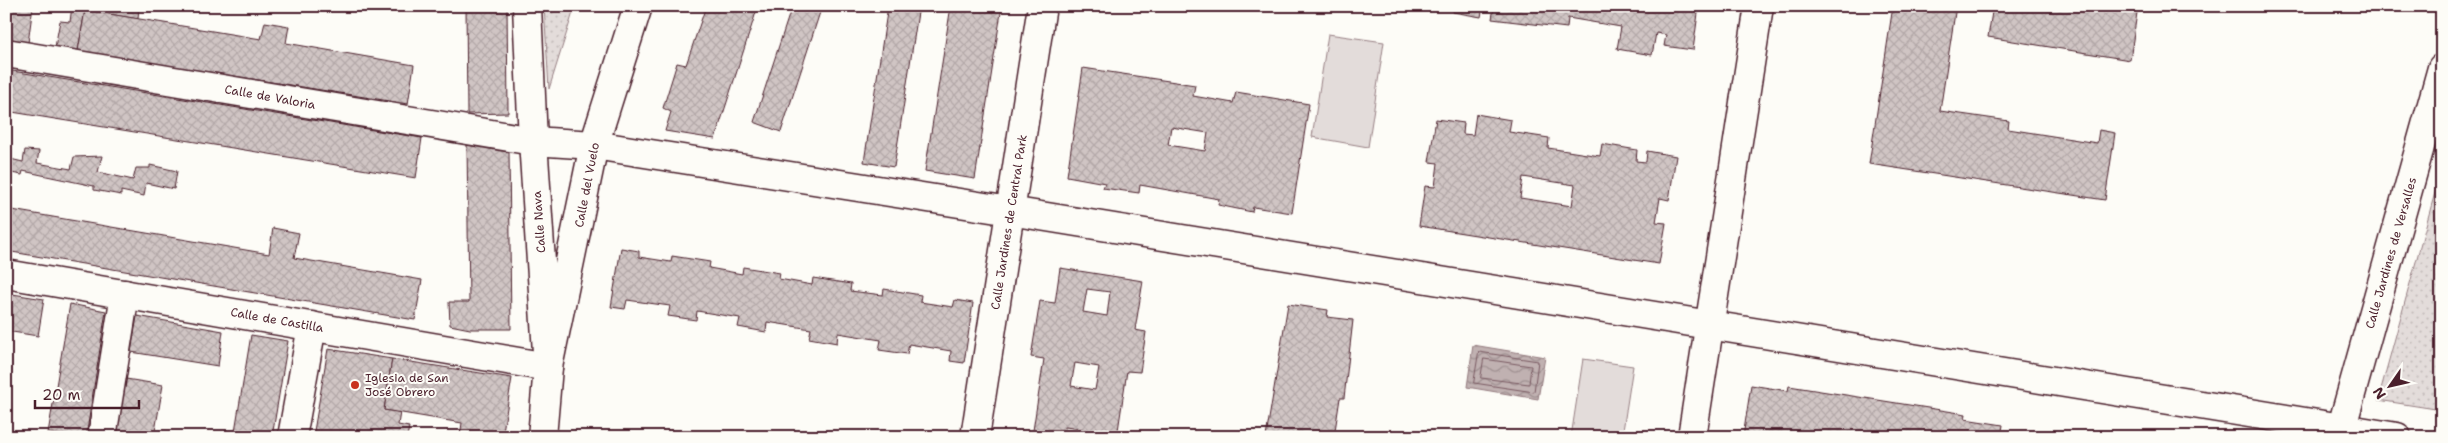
<svg xmlns="http://www.w3.org/2000/svg" width="2448" height="443" viewBox="0 0 2448 443" font-family="'Shantell Sans',sans-serif">
<style>
.grass{fill:url(#grass-dots);stroke:#967e82}
.park{fill:#e3dcda;stroke:#967e82}
.water{fill:url(#water-waves);stroke:#91777b}
.lines{fill:none;stroke-linecap:round;stroke-linejoin:round}
.shore{stroke:#795961;stroke-width:1}
.building{fill:url(#building-cross-hatch);stroke:#4a1f2b;fill-rule:evenodd}
.minor-casing{stroke:#4a1f2b;stroke-width:31}
.minor{stroke:#fdfcf7;stroke-width:28}
.poi-dot{fill:#c8321e;stroke:#fdfcf7;stroke-width:2}
.labels{text-anchor:middle;stroke-width:4;stroke-linejoin:round;paint-order:stroke}
.street-label{font-size:12px;fill:#4a1f2b;stroke:#fdfcf7}
.poi-label{font-size:12px;fill:#4a1f2b;stroke:#fdfcf7;text-anchor:start}
</style>
<defs>
<pattern id="grass-dots" width="8" height="8" patternUnits="userSpaceOnUse" patternTransform="scale(1.25)"><rect width="8" height="8" fill="#e3dcda"/><path d="M2 2h.1M6 6h.1" fill="none" stroke="#c4bcbb" stroke-width="1.8" stroke-linecap="round"/></pattern>
<pattern id="water-waves" width="16" height="10" patternUnits="userSpaceOnUse" patternTransform="scale(1.25)"><rect width="16" height="10" fill="#c0b1b1"/><path d="M0 5q4-4 8 0t8 0" fill="none" stroke="#9e8f90"/></pattern>
<pattern id="building-cross-hatch" width="8" height="8" patternUnits="userSpaceOnUse" patternTransform="scale(1.25)"><rect width="8" height="8" fill="#d0c5c4"/><path d="M0 0l8 8M0 8l8-8" fill="none" stroke="#b4a9a9"/></pattern>
</defs>
<rect width="100%" height="100%" fill="#fdfcf7"/>
<filter id="ink" filterUnits="userSpaceOnUse"><feTurbulence type="fractalNoise" baseFrequency=".02" numOctaves="2"/><feDisplacementMap in="SourceGraphic" scale="10" xChannelSelector="R" yChannelSelector="G"/><feConvolveMatrix kernelMatrix="1 2 1 2 8 2 1 2 1" color-interpolation-filters="sRGB"/></filter>
<g filter="url(#ink)">
<!-- grass -->
<g class="grass">
<path d="M544,6H575L549,89Z"/>
<path d="M2442,167V410L2378,400Z"/>
</g>
<!-- park -->
<g class="park">
<path d="M1328,34L1384,42L1368,147L1312,137Z"/>
<path d="M1583,359L1633,366L1622,437H1571Z"/>
</g>
<!-- water -->
<path class="water" d="M1473,345L1545,357L1538,399L1467,387Z"/>
<g class="lines">
<!-- shore -->
<g class="shore">
<path d="M1479,352L1538,361L1534,392L1474,383Z"/>
<path d="M1484,359L1531,366L1529,384L1481,378Z"/>
</g>
</g>
<!-- building -->
<g class="building">
<path d="M6,6H33L28,43L6,39Z"/>
<path d="M72,6H139L138,19L85,10L78,51L55,47L60,21L70,22Z"/>
<path d="M466,6H507L508,113L467,114Z"/>
<path d="M706,6H758L715,139L665,131L671,112L663,108L677,63L686,65Z"/>
<path d="M792,6H822L781,132L754,122Z"/>
<path d="M888,6H919L894,167L864,162Z"/>
<path d="M951,6H1002L975,179L925,171Z"/>
<path d="M1454,6H1483L1481,17L1453,12Z"/>
<path d="M1485,6H1699L1693,50L1664,46L1666,35L1656,33L1652,55L1617,49L1621,27L1568,18L1567,28L1492,19L1494,7Z"/>
<path d="M1893,6H1956L1940,111L2009,121L2008,129L2097,143L2099,130L2115,133L2105,200L1869,164Z"/>
<path d="M1993,6H2138L2130,60L1988,37Z"/>
<path d="M85,10L261,39L265,22L289,26L286,43L414,65L408,104L78,51Z"/>
<path d="M1083,68L1195,85L1193,96L1233,103L1236,92L1309,104L1292,213L1253,207L1252,212L1218,205L1219,199L1140,185L1139,193L1103,188L1105,183L1067,176ZM1171,127L1208,133L1205,151L1168,145Z"/>
<path d="M6,70L422,138L416,178L6,111Z"/>
<path d="M1476,114L1511,120L1509,132L1549,138L1548,148L1600,156L1602,144L1637,150L1636,161L1646,162L1647,151L1676,156L1669,200L1660,198L1656,222L1666,223L1659,264L1419,226L1425,186L1435,187L1438,163L1429,162L1436,119L1464,123L1463,134L1473,135ZM1523,177L1575,185L1572,206L1520,198Z"/>
<path d="M467,145L509,151L511,329H470L450,325L449,302H469Z"/>
<path d="M25,150L39,151L37,163L71,169L74,157L102,156L98,172L133,180L136,168H150V165L177,171L174,189L146,183L144,196L121,191V195L94,190V186L23,171L22,175L6,172V158L23,162Z"/>
<path d="M6,209L269,254L273,228L299,233L294,258L422,280L415,320L6,251Z"/>
<path d="M621,248L639,251V257L671,262L672,256L710,262L709,268L742,274L743,267L780,273L779,279L812,285L813,278L851,284L850,291L883,295L884,289L921,295L920,302L953,307L955,300L973,303L964,363L950,361L951,351L909,344L907,354L879,350L881,340L838,333L837,343L809,338L811,329L767,322L766,332L738,327L740,318L697,311L696,320L668,316L670,306L627,300L625,309L611,307Z"/>
<path d="M1060,268L1143,281L1135,330L1146,332L1140,372L1127,371L1117,437H1088L1089,430L1065,427L1064,437H1032L1044,359L1031,357L1040,301L1055,303ZM1087,289L1110,292L1107,316L1083,312ZM1075,363L1099,367L1095,390L1071,386Z"/>
<path d="M6,293L44,299L38,336L6,331Z"/>
<path d="M70,304L106,311L86,437L48,433Z"/>
<path d="M1288,304L1328,310L1327,317L1353,320L1344,398H1340L1334,437H1266Z"/>
<path d="M137,316L223,331L218,366L131,352Z"/>
<path d="M251,335L288,341L272,437H234Z"/>
<path d="M328,349L392,359L384,410L400,412L398,425L409,427L407,437H313Z"/>
<path d="M392,359L512,378L502,437H460L462,423L384,410Z"/>
<path d="M126,379L163,385L154,437H116Z"/>
<path d="M1751,385L1788,391L1789,386L1966,414L1965,419L2003,425L2001,437H1743Z"/>
</g>
<g class="lines">
<!-- minor casing -->
<g class="minor-casing">
<g id="minor">
<path d="M527,6L533,141L548,367L542,437"/>
<path d="M6,53L533,141L594,145L1010,211L2397,437"/>
<path d="M6,274L548,367L594,145L638,6"/>
<path d="M102,437L125,294"/>
<path d="M292,437L312,326"/>
<path d="M975,437L1042,6"/>
<path d="M1692,437L1759,6"/>
<path d="M2339,437L2442,68"/>
</g>
</g>
<!-- minor -->
<use href="#minor" class="minor"/>
</g>
</g>
<!-- markers -->
<circle class="poi-dot" cx="355" cy="385" r="5"/>
<g class="labels">
<!-- street labels -->
<g class="street-label">
<text transform="translate(270 97) rotate(10)" y="4">Calle de Valoria</text>
<text transform="translate(587 185) rotate(-79)" y="4">Calle del Vuelo</text>
<text transform="translate(539 222) rotate(-94)" y="4">Calle Nava</text>
<text transform="translate(1009 222) rotate(-81)" y="4">Calle Jardines de Central Park</text>
<text transform="translate(2391 253) rotate(-74)" y="4">Calle Jardines de Versalles</text>
<text transform="translate(277 320) rotate(10)" y="4">Calle de Castilla</text>
</g>
<!-- poi labels -->
<g class="poi-label">
<text x="365" y="382">Iglesia de San<tspan x="365" dy="14">José Obrero</tspan></text>
</g>
</g>
<!-- margin -->
<rect width="2448" height="443" fill="none" stroke="#fdfcf7" stroke-width="25"/>
<rect x="12" y="12" width="2423" height="418" fill="none" stroke="#4a1f2b" stroke-width="2" filter="url(#ink)"/>
<!-- north arrow -->
<g transform="translate(2390 386) rotate(236)" stroke="#fdfcf7" stroke-width="4" paint-order="stroke">
<path d="M0-4L9 19L0 12L-9 19Z" fill="#4a1f2b"/>
<text y="-8" font-size="14" font-weight="bold" text-anchor="middle" fill="#4a1f2b">N</text>
</g>
<!-- scale -->
<path d="M35 400v8h104v-8" fill="none" stroke="#4a1f2b" stroke-width="2.5"/>
<text x="42" y="400" font-size="15" fill="#4a1f2b" stroke="#fdfcf7" stroke-width="4" paint-order="stroke">20 m</text>
</svg>
